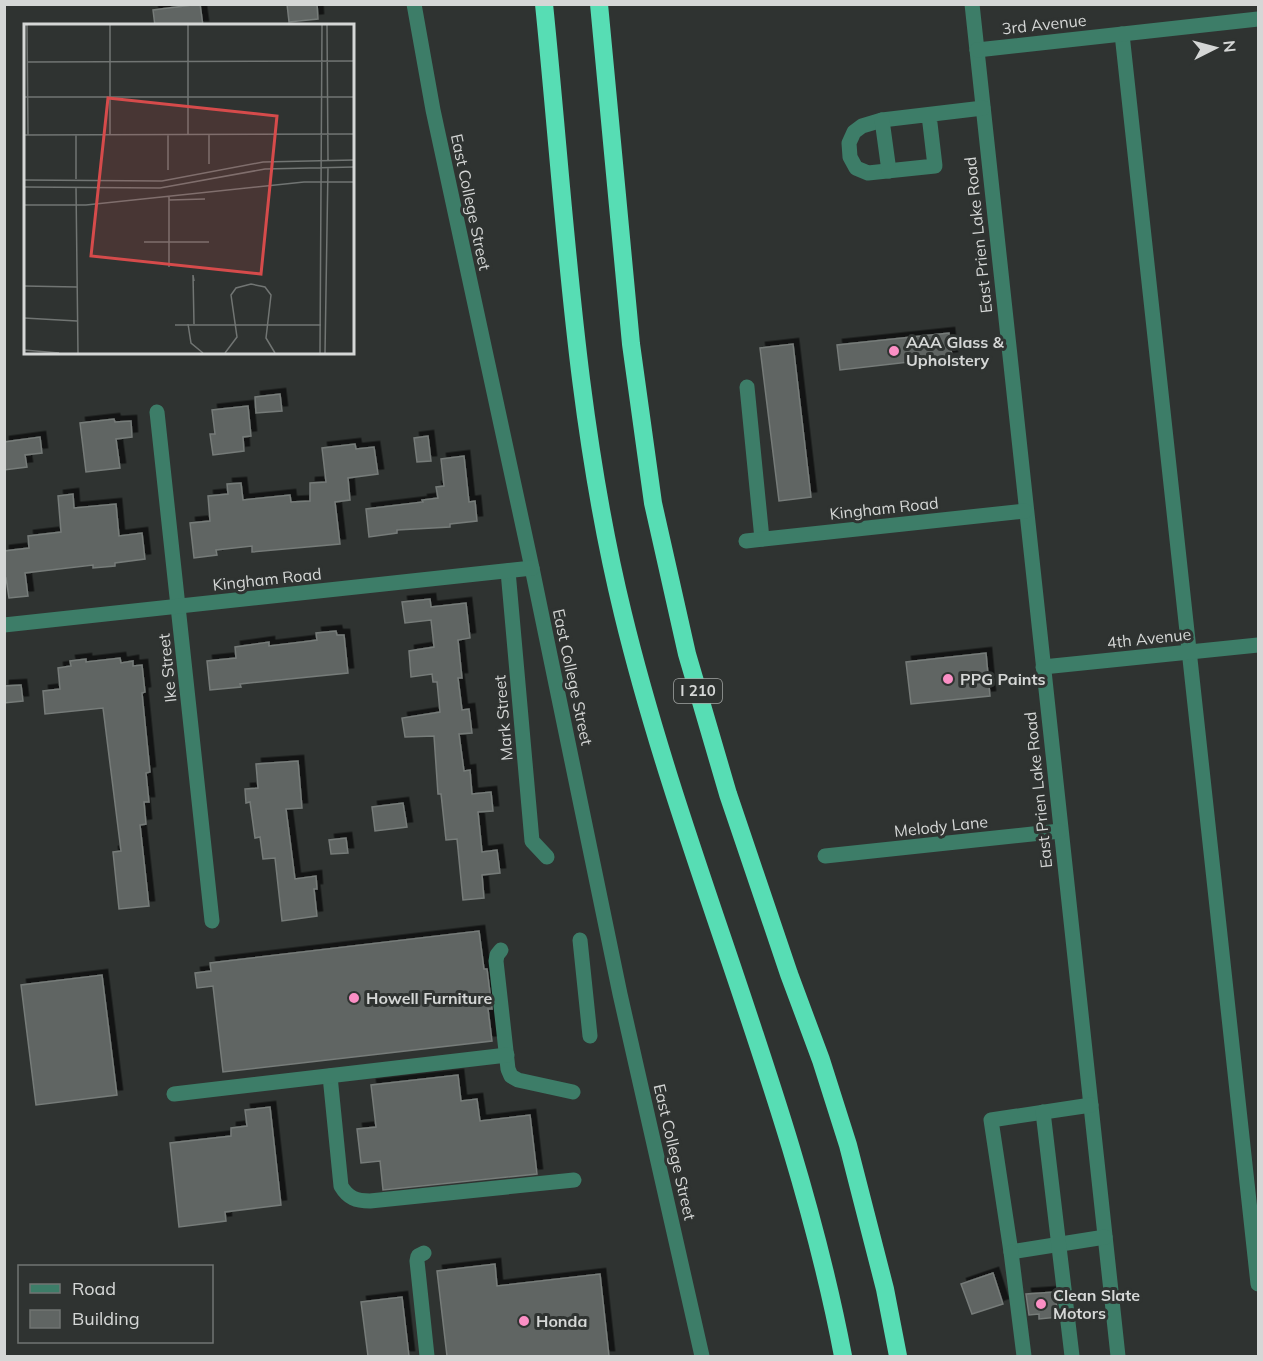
<svg xmlns="http://www.w3.org/2000/svg" width="1263" height="1361" viewBox="0 0 1263 1361" font-family="Mulish,sans-serif">
<style>
.building{fill:#606563;stroke:#767b79;stroke-width:1.5;filter:url(#shadow)}
.lines{fill:none;stroke-linecap:round;stroke-linejoin:round}
.minor{stroke:#3d7d68;stroke-width:15}
.highway{stroke:#57ddb4;stroke-width:18}
.poi-dot{fill:#fb8fc5;stroke:#2f3331;stroke-width:2}
.labels{text-anchor:middle;stroke-width:6;stroke-linejoin:round;paint-order:stroke}
.shield{fill:#2f3331;stroke:#a3a6a4;stroke-width:1.5}
.shield-label{font-size:15px;font-weight:bold;fill:#d5d7d6}
.street-label{font-size:16px;fill:#d5d7d6;stroke:#2f3331}
.poi-label{font-size:16px;font-weight:bold;fill:#d5d7d6;stroke:#2f3331;text-anchor:start}
.inset-road{fill:none;stroke:#717573;stroke-width:1.5}
.view{fill:#d64b4b;fill-opacity:0.15;stroke:#d64b4b;stroke-width:3}
.inset-edge{fill:none;stroke:#d5d7d6;stroke-width:3}
</style>
<defs>
<filter id="shadow"><feDropShadow dx="5.5" dy="-5.5" stdDeviation="0" flood-color="#0009"/></filter>
</defs>
<rect width="100%" height="100%" fill="#2f3331"/>
<!-- building -->
<g class="building">
<path d="M200,4L203,26H155L153,10Z"/>
<path d="M287,4H317L318,19L289,22Z"/>
<path d="M949,333L952,357L840,370L837,345Z"/>
<path d="M793,344L811,497L779,501L760,348Z"/>
<path d="M280,394L282,411L256,413L255,397Z"/>
<path d="M248,406L251,436L243,437L244,451L213,455L210,434H215L212,410Z"/>
<path d="M114,419L115,422L131,421L132,437L116,439L120,468L86,472L80,423Z"/>
<path d="M428,436L431,461L417,462L414,438Z"/>
<path d="M40,437L42,453L25,455L27,467L4,470V442Z"/>
<path d="M355,444L356,449L374,447L378,474L348,478L350,500L335,502L340,544L252,552V546L216,550L217,555L194,558L190,523L210,521L208,496L228,494L227,484L241,483L243,500L290,495L291,502L310,501V483L326,482L322,448Z"/>
<path d="M464,456L469,502L475,501L477,521L450,524V527L397,530V533L369,537L366,509L423,502L422,500L438,498L436,487L444,486L441,459Z"/>
<path d="M73,494L74,508L116,504L119,536L142,533L145,559L115,563V566L93,568V565L25,573L28,596L9,598L6,578H4V551L29,548L28,536L61,532L58,496Z"/>
<path d="M430,599L431,607L466,603L470,638L458,640L462,678H458L462,710L469,709L472,733L459,734L464,771L470,770L472,794L491,792L493,811L478,812L482,852L497,850L500,873L482,875L484,898L463,900L457,839L446,840L441,794H438L434,736L405,737L402,718L440,712L437,682H433L432,674L411,677L409,651L434,647L431,620L405,623L402,602Z"/>
<path d="M336,631L337,635H344L348,673L240,684L241,687L210,690L207,661L236,658L235,647L269,642V646L302,642L317,640L316,633Z"/>
<path d="M986,653L990,696L911,704L906,662Z"/>
<path d="M120,658L121,663L133,661V666L142,665L145,692L142,693L150,772L146,773L149,802H144L146,824L140,825L149,906L119,909L113,852L121,851L103,708L45,714L43,691L60,689L58,668L71,666L70,661L86,659V662Z"/>
<path d="M21,685L23,701L4,703V686Z"/>
<path d="M298,761L302,808L286,809L295,879L316,876L317,889H314L317,916L282,921L275,858L263,859L260,837L255,838L250,802L246,803L245,789L258,788L256,764Z"/>
<path d="M403,803L407,827L375,831L372,807Z"/>
<path d="M346,838L348,853L331,854L329,840Z"/>
<path d="M479,931L484,969H487L492,1009H488L492,1041L223,1072L213,986L197,988L195,973L211,971L210,963Z"/>
<path d="M102,975L117,1095L36,1105L21,985Z"/>
<path d="M458,1075L461,1101L477,1099L480,1121L530,1115L537,1174L383,1190L380,1161L361,1163L357,1129L376,1127L371,1085Z"/>
<path d="M270,1107L281,1205L225,1212L226,1221L179,1227L170,1143L231,1136V1128L247,1126L245,1110Z"/>
<path d="M495,1264L497,1286L600,1274L609,1356H447L437,1271Z"/>
<path d="M993,1273L1003,1304L972,1314L961,1284Z"/>
<path d="M1055,1292L1058,1317L1039,1319V1314L1029,1315L1026,1294Z"/>
<path d="M402,1297L409,1356H368L361,1302Z"/>
</g>
<g class="lines">
<!-- minor -->
<g class="minor">
<path d="M414,4L433,110L532,568L620,994L702,1356"/>
<path d="M972,4L1118,1356"/>
<path d="M1122,34L1258,1284"/>
<path d="M977,50L1258,19"/>
<path d="M929,115L935,166L868,173L856,168L850,157L849,143L854,132L862,126L882,120L983,108"/>
<path d="M882,120L889,171"/>
<path d="M747,387L762,539"/>
<path d="M157,412L212,921"/>
<path d="M746,541L1025,511"/>
<path d="M508,571L532,841L547,857"/>
<path d="M4,625L532,568"/>
<path d="M1043,667L1258,645"/>
<path d="M825,856L1060,831"/>
<path d="M580,940L590,1036"/>
<path d="M501,950L497,955L496,961L508,1069L511,1076L518,1080L573,1092"/>
<path d="M330,1076L341,1186C348,1198 356,1201 370,1201L574,1180"/>
<path d="M174,1094L507,1055"/>
<path d="M1091,1105L991,1120L1011,1252L1105,1237"/>
<path d="M1043,1112L1072,1356"/>
<path d="M1011,1252L1024,1356"/>
<path d="M424,1253L418,1256L417,1261L427,1356"/>
</g>
<!-- highway -->
<g class="highway">
<path d="M544,4C565,208 574,414 623,614C684,865 795,1102 843,1356"/>
<path d="M599,4L631,344L653,503L687,654L728,794L789,974L821,1060L848,1145L885,1289L898,1356"/>
</g>
</g>
<!-- markers -->
<g class="poi-dot">
<circle cx="894" cy="351" r="6"/>
<circle cx="948" cy="679" r="6"/>
<circle cx="354" cy="998" r="6"/>
<circle cx="1041" cy="1304" r="6"/>
<circle cx="524" cy="1321" r="6"/>
</g>
<g class="labels">
<!-- shield labels -->
<rect class="shield" x="674" y="679" width="48" height="24" rx="4.5"/>
<g class="shield-label">
<text x="698" y="696">I 210</text>
</g>
<!-- street labels -->
<g class="street-label">
<text transform="translate(1044 24) rotate(-6)" y="6">3rd Avenue</text>
<text transform="translate(471 202) rotate(78)" y="6">East College Street</text>
<text transform="translate(978 235) rotate(-96)" y="6">East Prien Lake Road</text>
<text transform="translate(884 508) rotate(-6)" y="6">Kingham Road</text>
<text transform="translate(267 579) rotate(-6)" y="6">Kingham Road</text>
<text transform="translate(1149 638) rotate(-6)" y="6">4th Avenue</text>
<text transform="translate(167 668) rotate(-96)" y="6">Ike Street</text>
<text transform="translate(573 677) rotate(78)" y="6">East College Street</text>
<text transform="translate(503 718) rotate(-95)" y="6">Mark Street</text>
<text transform="translate(1038 790) rotate(-96)" y="6">East Prien Lake Road</text>
<text transform="translate(941 826) rotate(-6)" y="6">Melody Lane</text>
<text transform="translate(675 1152) rotate(77)" y="6">East College Street</text>
</g>
<!-- poi labels -->
<g class="poi-label">
<text x="906" y="348">AAA Glass &amp;<tspan x="906" dy="18">Upholstery</tspan></text>
<text x="960" y="685">PPG Paints</text>
<text x="366" y="1004">Howell Furniture</text>
<text x="1053" y="1301">Clean Slate<tspan x="1053" dy="18">Motors</tspan></text>
<text x="536" y="1327">Honda</text>
</g>
</g>
<!-- overview -->
<g transform="translate(24 24)">
<rect width="330" height="330" fill="#2f3331"/>
<path class="inset-road" d="M3,1L4,111M303,1L304,137M3,38L330,37M0,73H330M0,111L330,110M52,111V155M86,111V1M144,111V146M164,111V1M185,111V140M0,156L138,157L239,138L330,136M0,163L136,164L241,145L330,143M52,163L54,329M145,173V243M145,176L181,175M0,181H62L280,158H330M120,218H185M170,257L169,251L170,300M0,262L53,263M0,294L53,297M164,300L167,319L179,329M151,301H297M0,326L35,329M201,329L213,313L207,271L212,264L227,260L241,263L247,271L242,314L251,329M296,329L298,1M301,329L304,144"/>
<path class="view" d="M84,74L253,92L237,250L67,232Z"/>
<rect width="330" height="330" class="inset-edge"/>
</g>
<!-- border -->
<rect width="1263" height="1361" fill="none" stroke="#d5d7d6" stroke-width="12"/>
<!-- legend -->
<rect x="18" y="1265" width="195" height="78" fill="#2f3331" stroke="#717573" stroke-width="1.5"/>
<rect x="30" y="1284" width="30" height="9" fill="#3d7d68" stroke="#717573" stroke-width="1.5"/>
<text x="72" y="1295" font-size="18" fill="#d5d7d6">Road</text>
<rect x="30" y="1310" width="30" height="18" fill="#606563" stroke="#717573" stroke-width="1.5"/>
<text x="72" y="1325" font-size="18" fill="#d5d7d6">Building</text>
<!-- north arrow -->
<g transform="translate(1215 48) rotate(84)" stroke="#2f3331" stroke-width="4.5" paint-order="stroke">
<path d="M0-4.5L10 22L0 15L-10 22Z" fill="#d5d7d6"/>
<text y="-9" font-size="16" font-weight="bold" text-anchor="middle" fill="#d5d7d6">N</text>
</g>
</svg>
